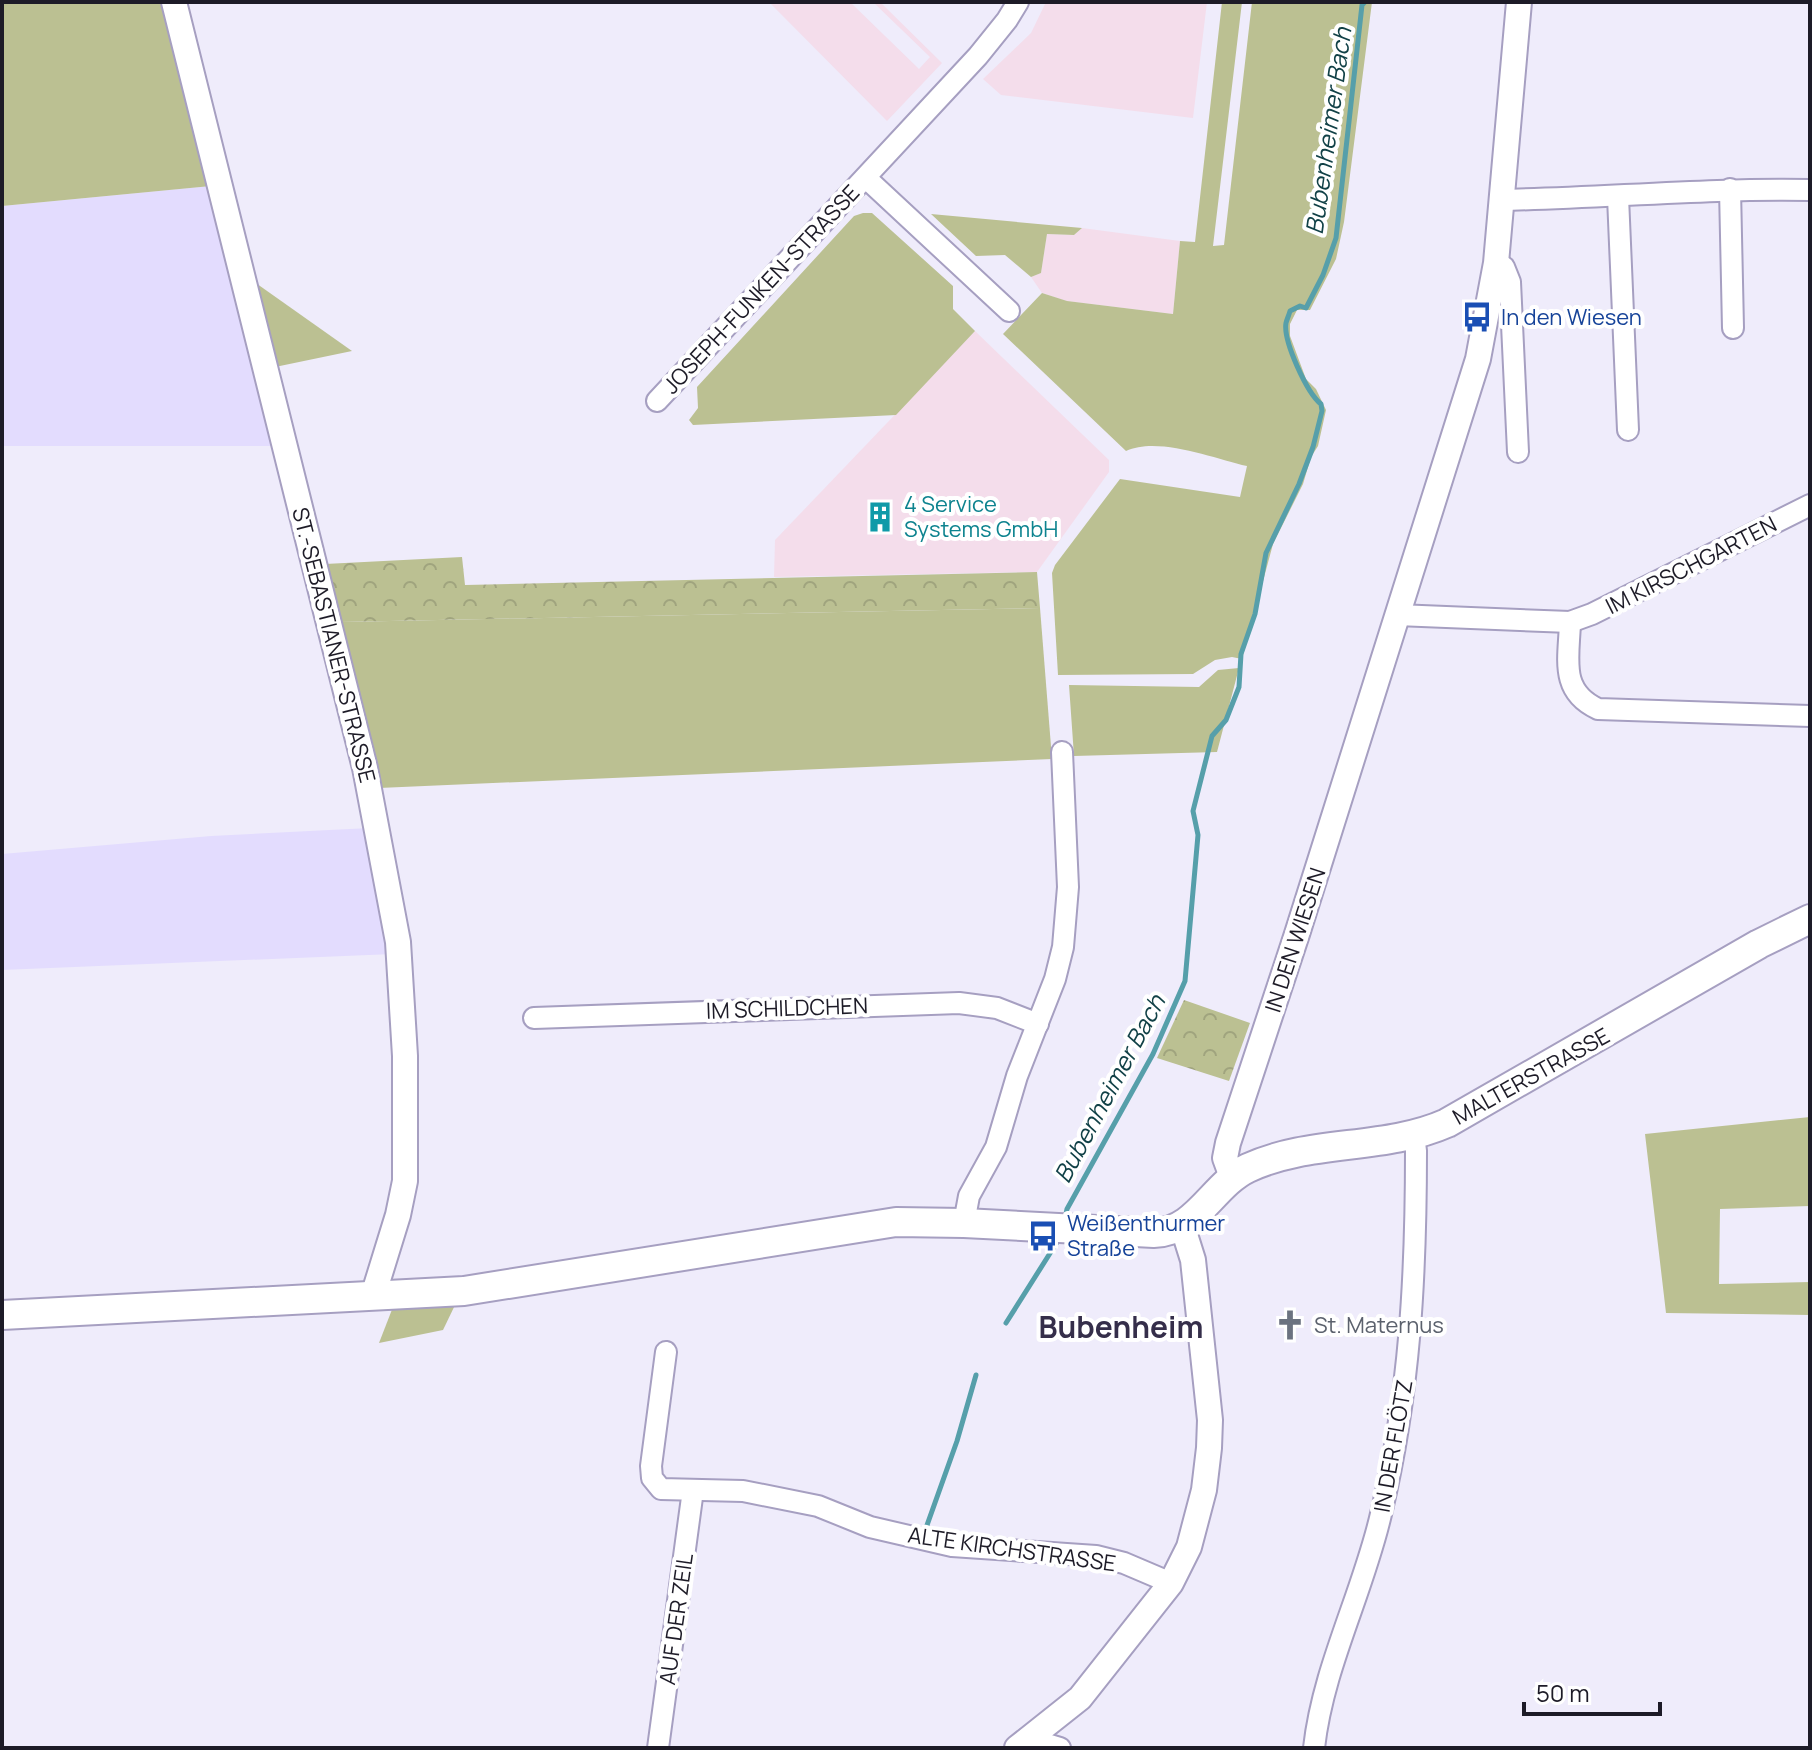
<svg xmlns="http://www.w3.org/2000/svg" width="1812" height="1750" viewBox="0 0 1812 1750" font-family="Manrope,sans-serif">
<style>
.commercial{fill:#f4ddeb}
.built{fill:#e3dcfe}
.grass{fill:#bbc092}
.forest{fill:url(#forest-crowns)}
.lines{fill:none;stroke-linecap:round;stroke-linejoin:round}
.stream{stroke:#569faa;stroke-width:5}
.minor-casing{stroke:#a69fc1;stroke-width:24}
.tertiary-casing{stroke:#a69fc1;stroke-width:28}
.secondary-casing{stroke:#a69fc1;stroke-width:32}
.minor{stroke:#fff;stroke-width:20}
.tertiary{stroke:#fff;stroke-width:24}
.secondary{stroke:#fff;stroke-width:28}
.labels{text-anchor:middle;stroke-width:8;stroke-linejoin:round;paint-order:stroke}
.street-label{font-size:22px;fill:#1d1b27;stroke:#fff}
.transit-label{font-size:22px;fill:#164399;stroke:#fff;text-anchor:start}
.culture-label{font-size:22px;fill:#0d838f;stroke:#fff;text-anchor:start}
.worship-label{font-size:22px;fill:#5b616d;stroke:#fff;text-anchor:start}
.water-label{font-size:24px;font-style:italic;fill:#114147;stroke:#fff}
.district-label{font-size:30px;font-weight:bold;fill:#352e4a;stroke:#fff}
</style>
<defs>
<pattern id="forest-crowns" width="20" height="18" patternUnits="userSpaceOnUse" patternTransform="scale(2)"><rect width="20" height="18" fill="#bbc092"/><path d="M2 6a3 3 0 1 1 6 0M12 15a3 3 0 1 1 6 0" fill="none" stroke="#a0a47e"/></pattern>
</defs>
<rect width="100%" height="100%" fill="#efecfb"/>
<!-- commercial -->
<g class="commercial">
<path d="M769,2H850L919,69L930,57L873,2H880L942,63L887,121Z"/>
<path d="M1046,2H1207L1193,118L1001,95L983,79L1031,33Z"/>
<path d="M1082,228L1180,241L1173,314L1066,301L1042,293L1031,277L1041,273L1047,234L1074,235Z"/>
<path d="M975,331L1109,460V472L1037,572L774,577L775,540Z"/>
</g>
<!-- built -->
<g class="built">
<path d="M211,186L276,446H2V206Z"/>
<path d="M370,828L393,954L2,970V854L211,836Z"/>
</g>
<!-- grass -->
<g class="grass">
<path d="M2,2H165L211,186L2,206Z"/>
<path d="M1222,2H1242L1213,246L1224,245L1252,2H1372L1344,222L1336,259L1310,310H1297L1290,324V336L1306,379L1316,389L1326,410L1318,446L1311,457L1303,484L1273,544L1242,659L1232,657L1215,660L1193,674L1058,675L1052,573L1055,565L1120,479L1240,497L1247,466C1213,458 1157,436 1126,451L1003,334L1042,293L1067,301L1173,314L1180,241L1195,242Z"/>
<path d="M863,213H872L953,286V309L975,331L896,415L693,425L689,420L698,408L697,387L854,216Z"/>
<path d="M931,214L1082,228L1074,235L1047,234L1041,273L1031,277L1005,255L976,256Z"/>
<path d="M253,281L352,351L275,367Z"/>
<path d="M1040,608L1052,759L379,788L341,622Z"/>
<path d="M1239,668L1217,752L1074,756L1069,685L1199,687L1218,670Z"/>
<path d="M1810,1117V1206L1720,1209L1719,1284L1810,1282V1315L1666,1313L1645,1134Z"/>
<path d="M456,1303L443,1330L379,1343L393,1307Z"/>
</g>
<!-- forest -->
<g class="forest">
<path d="M462,557L465,585L1037,572L1040,608L341,622L325,564Z"/>
<path d="M1184,1000L1250,1023L1229,1081L1157,1058Z"/>
</g>
<g class="lines">
<!-- stream -->
<g class="stream">
<path d="M1065,1218L1067,1209L1153,1054L1185,981L1198,835L1193,811L1212,736L1226,720L1239,687L1241,654L1255,614L1266,553L1299,484L1313,447L1322,411L1321,404C1307,393 1283,341 1286,323C1287,319 1289,315 1290,311L1300,306L1306,308L1323,275L1336,238L1362,5L1365,2"/>
<path d="M1006,1323L1059,1239"/>
<path d="M926,1528L957,1441L976,1375"/>
</g>
<!-- minor casing -->
<g class="minor-casing">
<g id="minor">
<path d="M866,178L1009,311"/>
<path d="M1730,189L1733,328"/>
<path d="M1618,197L1628,430"/>
<path d="M1500,200C1604,198 1707,188 1810,190"/>
<path d="M1496,263L1504,267L1510,282L1518,452"/>
<path d="M657,401L978,56L1007,20L1018,2"/>
<path d="M1397,615L1570,622L1592,614L1810,505"/>
<path d="M1570,622C1569,658 1559,691 1598,709L1810,716"/>
<path d="M534,1018L959,1003L997,1008L1038,1024"/>
<path d="M964,1223L969,1196L996,1147L1017,1076L1055,979L1063,947L1068,887L1062,752"/>
<path d="M666,1352L651,1466L652,1478L661,1489L743,1491L818,1506L870,1527L952,1546L1096,1556L1124,1563L1171,1583"/>
<path d="M1027,1738L1060,1748"/>
<path d="M658,1748L693,1490"/>
<path d="M1314,1748C1323,1667 1363,1593 1381,1514C1410,1392 1416,1277 1416,1151L1414,1135"/>
</g>
</g>
<!-- tertiary casing -->
<g class="tertiary-casing">
<g id="tertiary">
<path d="M174,2L365,768L398,942L405,1056V1181L398,1215L373,1296"/>
<path d="M1232,1177L1225,1158L1228,1143L1297,934L1478,359L1496,263L1519,2"/>
<path d="M1017,1748L1080,1698L1171,1583L1189,1547L1204,1490L1209,1448L1210,1420L1193,1260L1182,1225"/>
</g>
</g>
<!-- secondary casing -->
<g class="secondary-casing">
<path id="secondary" d="M2,1315L464,1291L896,1222L964,1223L1154,1233C1197,1232 1212,1185 1248,1168C1310,1139 1384,1151 1447,1123L1759,944L1810,919"/>
</g>
<!-- minor -->
<use href="#minor" class="minor"/>
<!-- tertiary -->
<use href="#tertiary" class="tertiary"/>
<!-- secondary -->
<use href="#secondary" class="secondary"/>
</g>
<!-- icons -->
<defs>
<g id="bus-bare" transform="scale(2.4)"><path d="M-5-6H5V4H4V6H2V4H-2V6H-4V4H-5ZM-3.5-4V0h7V-4ZM-3.5 1.2v1.5H-2V1.2ZM2 1.2v1.5H3.5V1.2Z" fill="#1a4fb4" stroke="#fff" stroke-width="2.5" paint-order="stroke"/></g>
<g id="building-bare" transform="scale(2.4)"><path d="M-4-6H4V6H1V3H-1V6H-4ZM-2.5-4.3h1.7v1.8h-1.7ZM.8-4.3h1.7v1.8H.8ZM-2.5-1h1.7V.8h-1.7ZM.8-1h1.7V.8H.8Z" fill="#0f9aa8" stroke="#fff" stroke-width="2.5" paint-order="stroke"/></g>
<g id="church-bare" transform="scale(2.4)"><path d="M-1.2-6h2.4v3.5h3.3v2.4h-3.3V6h-2.4V-.1h-3.3v-2.4h3.3Z" fill="#6b7280" stroke="#fff" stroke-width="2.5" paint-order="stroke"/></g>
</defs>
<g fill-rule="evenodd">
<use href="#bus-bare" x="1477" y="317"/>
<use href="#building-bare" x="880" y="517"/>
<use href="#bus-bare" x="1043" y="1236"/>
<use href="#church-bare" x="1290" y="1325"/>
</g>
<g class="labels">
<!-- street labels -->
<g class="street-label">
<text transform="translate(761 289) rotate(-47)" y="8">JOSEPH-FUNKEN-STRASSE</text>
<text transform="translate(1691 565) rotate(-27)" y="8">IM KIRSCHGARTEN</text>
<text transform="translate(334 645) rotate(76)" y="8">ST.-SEBASTIANER-STRASSE</text>
<text transform="translate(1295 940) rotate(-72)" y="8">IN DEN WIESEN</text>
<text transform="translate(787 1008) rotate(-2)" y="8">IM SCHILDCHEN</text>
<text transform="translate(1531 1076) rotate(-29)" y="8">MALTERSTRASSE</text>
<text transform="translate(1393 1446) rotate(-80)" y="8">IN DER FLÖTZ</text>
<text transform="translate(1012 1549) rotate(8)" y="8">ALTE KIRCHSTRASSE</text>
<text transform="translate(676 1619) rotate(-82)" y="8">AUF DER ZEIL</text>
</g>
<!-- transit labels -->
<g class="transit-label">
<text x="1501" y="325">In den Wiesen</text>
<text x="1067" y="1231">Weißenthurmer<tspan x="1067" dy="25">Straße</tspan></text>
</g>
<!-- culture labels -->
<g class="culture-label">
<text x="904" y="512">4 Service<tspan x="904" dy="25">Systems GmbH</tspan></text>
</g>
<!-- worship labels -->
<g class="worship-label">
<text x="1314" y="1333">St. Maternus</text>
</g>
<!-- water labels -->
<g class="water-label">
<text transform="translate(1329 131) rotate(-82)" y="8">Bubenheimer Bach</text>
<text transform="translate(1110 1089) rotate(-62)" y="8">Bubenheimer Bach</text>
</g>
<!-- district labels -->
<g class="district-label">
<text x="1121" y="1338">Bubenheim</text>
</g>
</g>
<!-- border -->
<rect width="1812" height="1750" fill="none" stroke="#1d1b27" stroke-width="8"/>
<!-- scale -->
<path d="M1524 1702v12h136v-12" fill="none" stroke="#1d1b27" stroke-width="4"/>
<text x="1536" y="1702" font-size="24" fill="#1d1b27" stroke="#ffffff" stroke-width="6" paint-order="stroke">50 m</text>
</svg>
